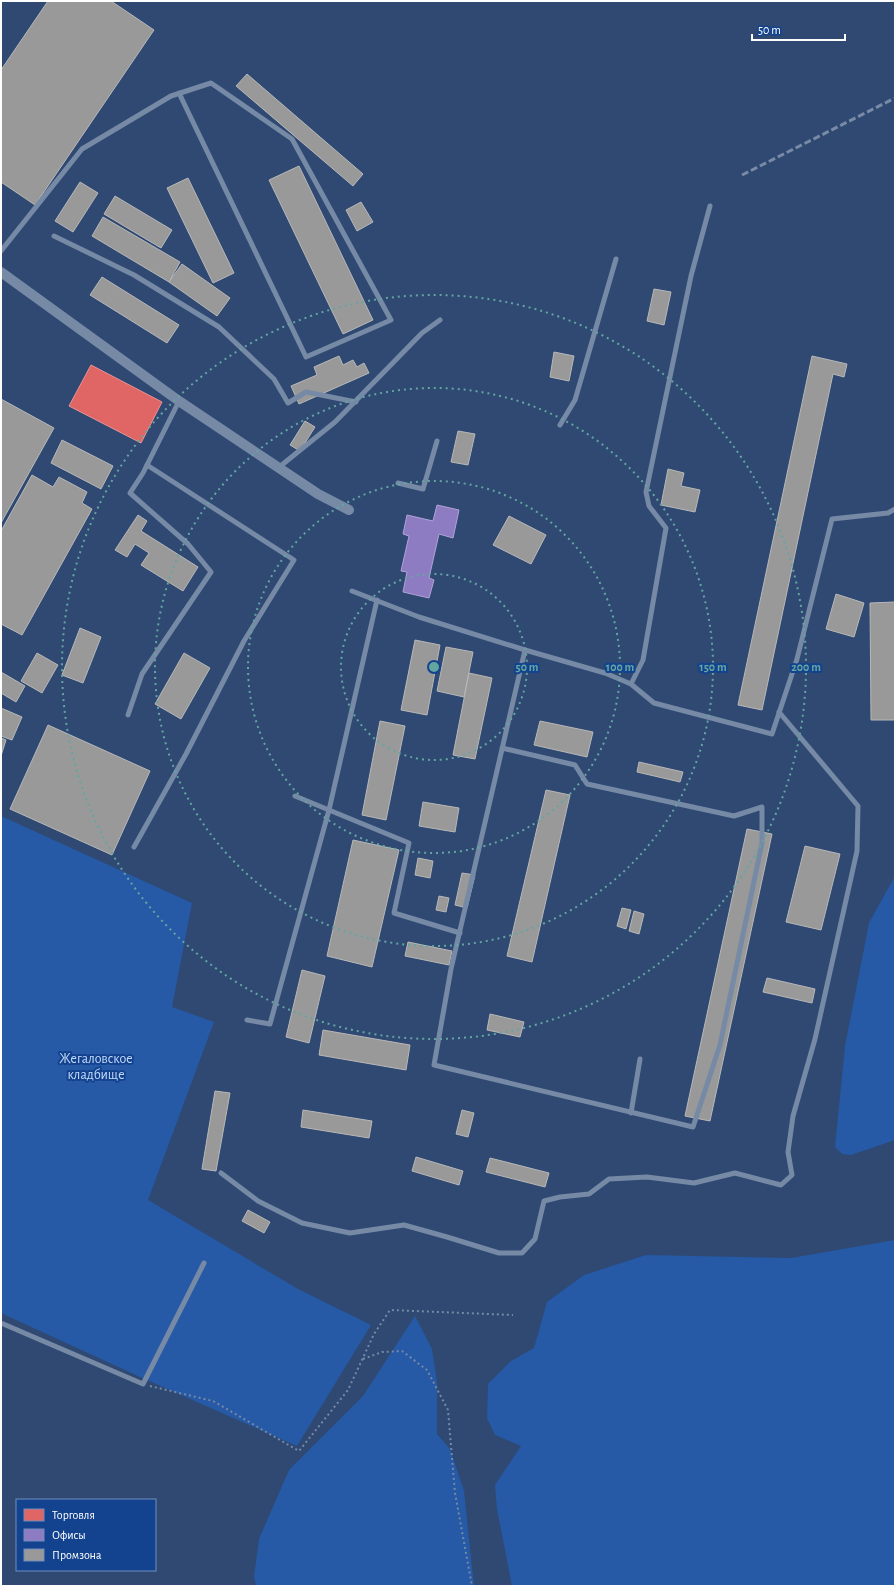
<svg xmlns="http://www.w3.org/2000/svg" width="896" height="1587" viewBox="0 0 896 1587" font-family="'Alegreya Sans',sans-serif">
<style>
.green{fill:#2659a6}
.shops{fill:#e06666;stroke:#e99494}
.offices{fill:#8e7cc3;stroke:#b0a3d5}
.industry{fill:#999;stroke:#b8b8b8}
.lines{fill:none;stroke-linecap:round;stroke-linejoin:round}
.path{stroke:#768aa6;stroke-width:2;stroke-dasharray:2 3;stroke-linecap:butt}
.lane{stroke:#768aa6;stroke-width:5}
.street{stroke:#768aa6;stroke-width:10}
.rail{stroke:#798aa6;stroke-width:3;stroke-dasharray:7 3;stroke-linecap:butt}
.ring{fill:none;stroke:#63a6a1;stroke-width:2;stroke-dasharray:2 4}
.labels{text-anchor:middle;stroke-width:4;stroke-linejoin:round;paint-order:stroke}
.park-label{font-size:14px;fill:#c5dbfc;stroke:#13438f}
.centre{fill:#63a6a1;stroke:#13438f;stroke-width:2}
.ring-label{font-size:12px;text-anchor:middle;font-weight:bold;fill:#63a6a1;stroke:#13438f;stroke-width:4;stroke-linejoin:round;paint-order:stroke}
</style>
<rect width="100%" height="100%" fill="#2f4973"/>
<!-- green -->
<g class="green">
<path d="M1,816L192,903L172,1007L214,1022L148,1200L298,1289L371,1325L297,1446L138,1376L1,1313Z"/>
<path d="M895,876V1140L851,1155L842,1154L835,1147L845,1046L869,923Z"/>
<path d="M895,1240V1586H512L497,1509L495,1485L521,1446L495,1435L487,1418L488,1384L511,1361L534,1348L547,1302L584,1275L646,1255L791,1258Z"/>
<path d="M415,1316L432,1349L437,1382V1434L450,1449L464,1491L474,1586H256L254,1576L259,1539L289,1470L363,1396Z"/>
</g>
<!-- shops -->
<path class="shops" d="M91,365L162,402L141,443L69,406Z"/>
<!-- offices -->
<path class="offices" d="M437,505L459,510L453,538L439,534L429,578L434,580L429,598L403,592L407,572L401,571L409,536L403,534L407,515L433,521Z"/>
<!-- industry -->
<g class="industry">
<path d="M48,1H111L154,30L35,205L1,182V70Z"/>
<path d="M247,74L363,174L353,186L236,86Z"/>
<path d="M299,166L373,320L343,334L269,180Z"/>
<path d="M188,178L234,273L213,283L167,188Z"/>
<path d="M80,182L98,193L73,232L55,221Z"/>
<path d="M115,196L172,230L161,248L104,214Z"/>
<path d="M361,202L373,222L357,231L346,210Z"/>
<path d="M103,217L180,262L169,282L92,236Z"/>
<path d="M182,264L230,298L217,316L169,282Z"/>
<path d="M102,277L179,325L167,343L90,295Z"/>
<path d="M654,289L671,292L664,325L647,321Z"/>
<path d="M554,352L574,356L569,381L550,377Z"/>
<path d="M339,356L343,365L353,360L357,367L364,363L369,373L299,404L291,386L317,375L314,367Z"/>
<path d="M812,356L847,364L844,377L833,374L762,710L738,705Z"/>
<path d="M1,399L54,428L1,523Z"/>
<path d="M305,421L315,427L300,451L290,445Z"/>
<path d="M458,431L475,434L468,465L451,462Z"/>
<path d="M62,440L113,466L101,489L51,463Z"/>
<path d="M668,469L684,473L681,486L700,490L695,512L661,505Z"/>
<path d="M32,475L53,487L59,477L87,492L82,503L92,509L22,635L1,624V531Z"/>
<path d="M138,515L147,521L141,531L198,567L183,591L141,565L149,553L135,544L127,557L115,550Z"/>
<path d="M509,516L546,535L531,564L493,545Z"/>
<path d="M836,594L864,603L854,637L826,629Z"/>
<path d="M895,602V720H871L870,603Z"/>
<path d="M80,628L101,637L83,683L62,675Z"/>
<path d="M415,640L440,645L427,715L401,710Z"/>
<path d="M446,647L473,652L464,697L437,691Z"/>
<path d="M37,653L58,665L42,693L21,681Z"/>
<path d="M184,653L210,668L181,719L155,704Z"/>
<path d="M1,672L25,686L16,702L1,693Z"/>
<path d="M469,673L492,678L475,759L453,755Z"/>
<path d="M1,708L22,717L12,740L1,736Z"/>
<path d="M380,721L405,726L386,820L362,815Z"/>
<path d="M540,721L593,732L587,757L534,745Z"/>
<path d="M48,725L150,771L112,855L10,809Z"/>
<path d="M1,738L6,740L1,756Z"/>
<path d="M639,762L683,772L680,782L637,772Z"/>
<path d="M546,790L570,795L532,962L507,956Z"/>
<path d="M423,802L459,808L455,832L419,826Z"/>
<path d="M747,829L772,834L710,1121L685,1116Z"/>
<path d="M353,840L399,850L372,967L327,956Z"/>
<path d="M805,846L840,854L821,930L786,922Z"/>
<path d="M418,858L433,861L430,878L415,875Z"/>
<path d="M462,873L475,875L467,908L455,905Z"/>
<path d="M439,896L449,898L446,912L436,910Z"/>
<path d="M622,908L631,910L626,929L617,926Z"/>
<path d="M634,911L644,914L639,934L629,931Z"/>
<path d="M408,942L452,951L449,965L405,956Z"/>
<path d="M302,970L325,976L309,1043L286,1037Z"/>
<path d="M767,978L815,989L812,1003L763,992Z"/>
<path d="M490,1014L524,1022L520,1037L487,1030Z"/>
<path d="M323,1030L410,1045L406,1070L319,1055Z"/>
<path d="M215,1091L230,1093L216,1171L202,1169Z"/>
<path d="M303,1110L372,1121L369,1138L301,1127Z"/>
<path d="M462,1110L474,1113L468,1137L456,1134Z"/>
<path d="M416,1157L463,1171L459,1185L412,1171Z"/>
<path d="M490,1158L549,1173L545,1187L486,1172Z"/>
<path d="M248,1210L270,1222L264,1233L242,1221Z"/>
</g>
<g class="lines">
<!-- path -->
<g class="path">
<path d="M363,1359L382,1352L402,1351L427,1370L448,1410L455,1493L472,1586"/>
<path d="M150,1386L213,1401L299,1451L348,1390L374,1334L390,1310L513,1315"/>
</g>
<!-- lane -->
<g class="lane">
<path d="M54,236L134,275L219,327L274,379L288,403L306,392L356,402"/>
<path d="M1,251L82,149L171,96L211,83L292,139L391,320L306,357L179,93"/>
<path d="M560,425L575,400L616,259"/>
<path d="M278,468L335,422L422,333L440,320"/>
<path d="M398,483L423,489L437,441"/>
<path d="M352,591L419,617L525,650L605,673L631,684L654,703L772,734L797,659L832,519L888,513L895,509"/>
<path d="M631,684L643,660L666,528L649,506L646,492L691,276L710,206"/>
<path d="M128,715L142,674L211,572L188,544L130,493L143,473L179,401"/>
<path d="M502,748L575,765L587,784L734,816L762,807V843L720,1045L693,1127L434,1065L451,969L525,650"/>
<path d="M295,796L409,843L394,913L460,933"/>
<path d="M134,847L186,754L244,641L294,560L147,465"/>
<path d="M247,1020L270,1024L329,810L377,600"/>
<path d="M631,1113L640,1059"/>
<path d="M221,1173L258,1201L302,1223L350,1233L404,1225L447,1237L499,1253H522L535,1239L544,1201L560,1197L589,1194L609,1179L647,1177L694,1183L735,1173L781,1185L792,1175L788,1152L793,1116L815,1039L857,851L858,806L779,712"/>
<path d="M1,1323L143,1384L204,1263"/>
</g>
<!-- street -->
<path class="street" d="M1,272L179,401L318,494L349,510"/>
<!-- rail -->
<path class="rail" d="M742,175L895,98"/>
</g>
<!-- distance rings -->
<g class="ring">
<circle cx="434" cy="667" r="93"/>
<circle cx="434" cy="667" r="186"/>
<circle cx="434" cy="667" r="279"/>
<circle cx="434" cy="667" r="372"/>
</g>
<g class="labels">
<!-- park labels -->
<g class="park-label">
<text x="96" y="1063">Жегаловское<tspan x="96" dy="16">кладбище</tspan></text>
</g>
</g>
<circle cx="434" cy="667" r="6" class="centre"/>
<g class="ring-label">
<text x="527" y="671">50 m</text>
<text x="620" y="671">100 m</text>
<text x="713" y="671">150 m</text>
<text x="806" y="671">200 m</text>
</g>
<!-- border -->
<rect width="896" height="1587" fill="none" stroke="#ffffff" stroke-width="4"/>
<!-- legend -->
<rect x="16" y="1499" width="140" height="72" fill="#13438f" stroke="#718ebc"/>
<rect x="24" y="1509" width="20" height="12" fill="#e06666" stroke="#718ebc"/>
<text x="52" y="1519" font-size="12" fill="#ffffff">Торговля</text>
<rect x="24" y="1529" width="20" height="12" fill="#8e7cc3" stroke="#718ebc"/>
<text x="52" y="1539" font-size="12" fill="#ffffff">Офисы</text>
<rect x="24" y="1549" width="20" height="12" fill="#999999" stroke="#718ebc"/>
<text x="52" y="1559" font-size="12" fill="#ffffff">Промзона</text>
<!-- scale -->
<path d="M752 34v6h93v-6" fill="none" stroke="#ffffff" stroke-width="2"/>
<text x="758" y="34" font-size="12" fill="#ffffff" stroke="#13438f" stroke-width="3" paint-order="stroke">50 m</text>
</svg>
